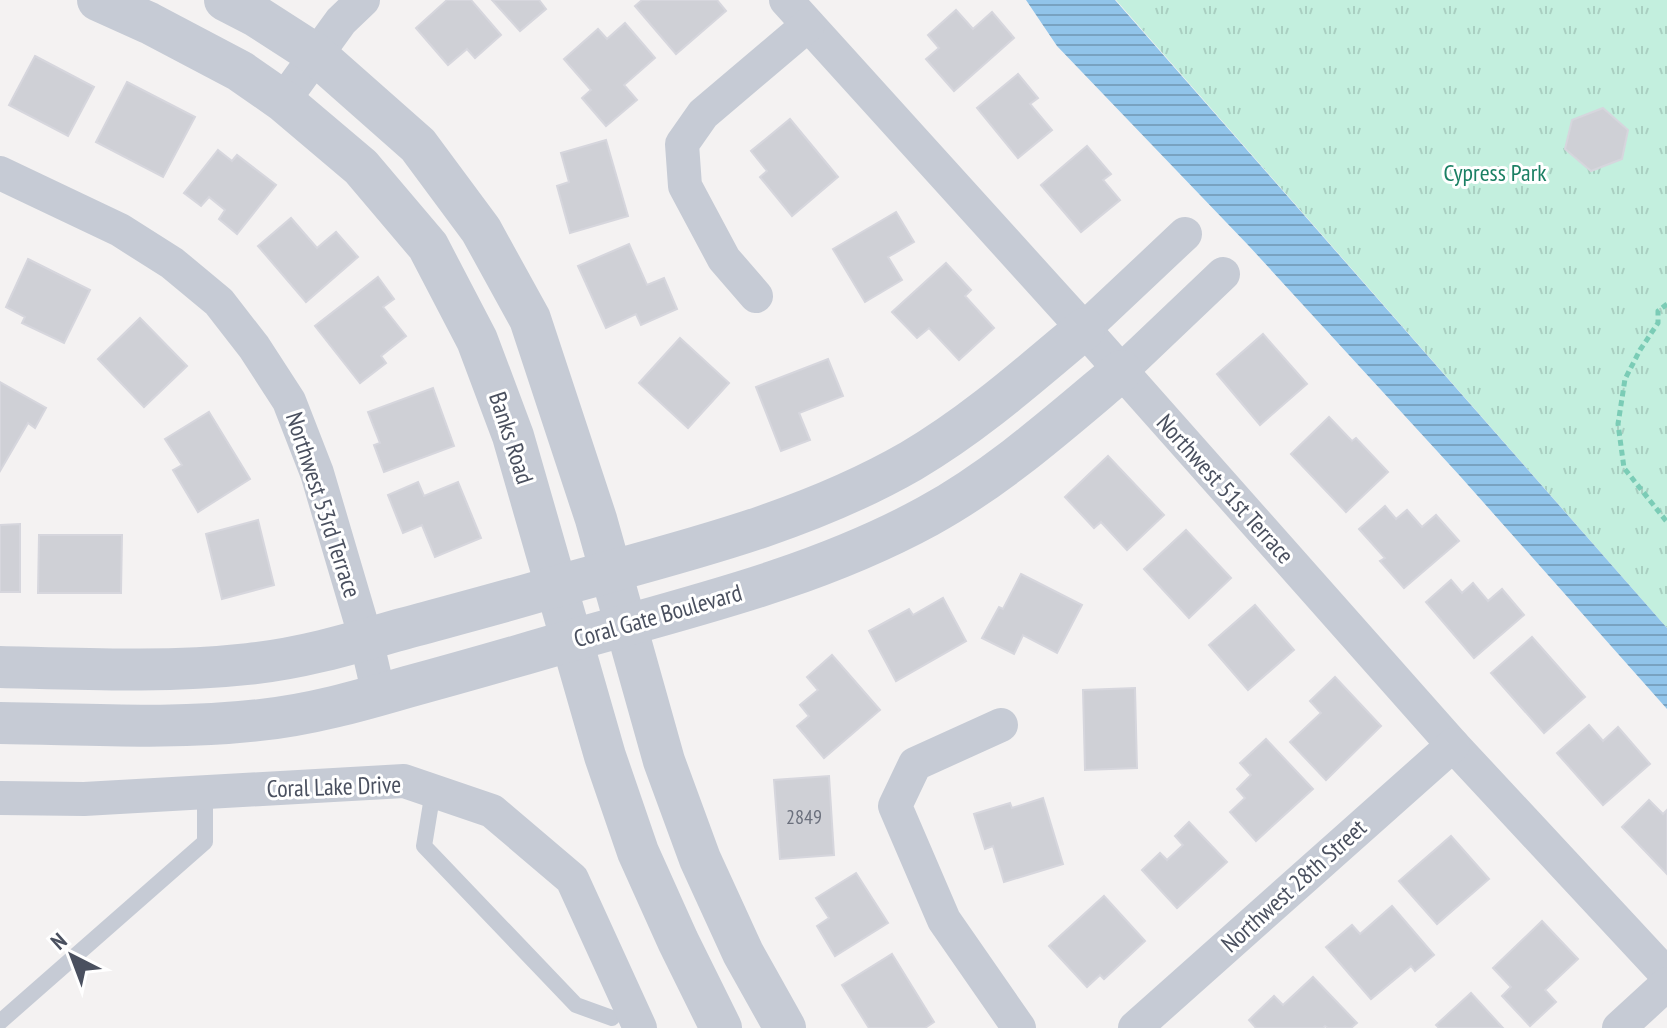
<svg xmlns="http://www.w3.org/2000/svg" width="1667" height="1028" viewBox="0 0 1667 1028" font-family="'PT Sans Narrow',sans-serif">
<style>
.grass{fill:url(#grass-tufts)}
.water{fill:url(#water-rules)}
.building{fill:#cfd0d6;stroke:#d6d6dd;stroke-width:2}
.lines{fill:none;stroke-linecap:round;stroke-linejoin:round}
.path{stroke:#7bccb6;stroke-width:5;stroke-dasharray:6 4;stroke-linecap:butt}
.service{stroke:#c6cbd5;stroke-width:16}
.minor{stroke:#c6cbd5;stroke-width:34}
.tertiary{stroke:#c6cbd5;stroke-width:42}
.labels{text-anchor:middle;stroke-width:6;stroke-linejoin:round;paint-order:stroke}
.number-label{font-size:20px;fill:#6b707d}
.park-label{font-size:24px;fill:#1b8064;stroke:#fff}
.street-label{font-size:24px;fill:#4a505f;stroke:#fff}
</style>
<defs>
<pattern id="grass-tufts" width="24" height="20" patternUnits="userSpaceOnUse" patternTransform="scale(2)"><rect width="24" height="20" fill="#c3efde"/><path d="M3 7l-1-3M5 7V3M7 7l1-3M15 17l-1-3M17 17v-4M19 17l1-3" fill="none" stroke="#a9cfc1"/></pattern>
<pattern id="water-rules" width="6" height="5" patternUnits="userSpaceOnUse" patternTransform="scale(2)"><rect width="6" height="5" fill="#91c4ea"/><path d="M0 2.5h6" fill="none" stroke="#78a2c1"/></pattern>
</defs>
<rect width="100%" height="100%" fill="#f4f2f2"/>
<!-- grass -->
<path class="grass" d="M1115,0H1667V628L1116,0Z"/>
<!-- water -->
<path class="water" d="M1026,0H1115L1667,628V709L1460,476L1249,246L1057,46Z"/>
<!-- building -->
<g class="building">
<path d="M447,0H471L501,35L475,58L467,49L448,65L416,28Z"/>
<path d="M492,0H539L546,9L520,31Z"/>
<path d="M642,0H717L726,11L676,54L635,6Z"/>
<path d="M956,10L973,29L992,12L1014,38L954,91L926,59L939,48L928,35Z"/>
<path d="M625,23L655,58L624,85L637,100L606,126L582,98L591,90L564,59L598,29L607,39Z"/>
<path d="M35,56L94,87L68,136L9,105Z"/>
<path d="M1018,74L1038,98L1030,104L1052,130L1018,158L977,108Z"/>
<path d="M127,82L195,117L163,177L96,142Z"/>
<path d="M1603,108L1628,130L1622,159L1591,171L1565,149L1572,120Z"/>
<path d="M790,119L838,177L792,216L760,177L767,171L751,151Z"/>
<path d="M606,140L628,216L570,233L557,186L569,182L561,153Z"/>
<path d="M1087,146L1111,174L1103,180L1120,200L1081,232L1041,185Z"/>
<path d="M218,150L232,161L237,155L276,185L237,234L219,219L225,210L209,197L201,206L184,193Z"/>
<path d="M896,212L914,242L888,257L902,280L865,302L833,249Z"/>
<path d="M291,218L317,248L336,232L358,257L306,302L258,246Z"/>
<path d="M629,244L647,285L664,278L677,309L641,325L636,314L606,328L578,266Z"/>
<path d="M28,259L90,290L64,343L22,323L25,317L6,307Z"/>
<path d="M946,263L971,290L965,296L994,328L959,360L929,328L917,338L892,312Z"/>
<path d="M378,277L394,299L383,307L406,336L381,356L386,363L360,383L315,326Z"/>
<path d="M140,318L187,366L144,407L98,359Z"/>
<path d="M1263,334L1307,384L1260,425L1217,374Z"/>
<path d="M680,338L729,383L688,428L639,383Z"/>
<path d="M828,359L843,396L799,413L810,440L781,451L756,387Z"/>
<path d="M0,382L46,408L35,428L28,423L0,471Z"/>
<path d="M433,388L454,446L384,472L374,445L380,443L368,412Z"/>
<path d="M209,412L250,479L198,512L173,470L182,465L165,439Z"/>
<path d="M1329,417L1352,441L1356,438L1388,472L1346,512L1291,454Z"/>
<path d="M1108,456L1164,515L1127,550L1101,522L1094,528L1065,497Z"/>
<path d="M418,482L424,496L458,482L481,538L435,557L422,525L403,533L388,495Z"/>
<path d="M1385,506L1396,519L1407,510L1422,527L1436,515L1459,541L1404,588L1380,561L1385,558L1359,529Z"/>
<path d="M258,520L274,585L222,599L206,534Z"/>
<path d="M20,524V592H0V525Z"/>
<path d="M1186,530L1231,578L1189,618L1144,569Z"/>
<path d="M39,535H122L121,593H38Z"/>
<path d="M1021,574L1082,605L1057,653L1023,635L1014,654L982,638L999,607L1003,609Z"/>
<path d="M1451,580L1462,593L1473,583L1488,601L1502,589L1524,615L1474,658L1426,602Z"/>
<path d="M943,598L966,641L896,681L869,631L909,609L913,615Z"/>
<path d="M1255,605L1294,650L1248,690L1209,645Z"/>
<path d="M1532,637L1585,697L1544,733L1491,673Z"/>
<path d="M832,655L880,710L824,758L797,726L809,716L800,705L818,690L807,677Z"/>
<path d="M1335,677L1381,726L1326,780L1290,742L1321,713L1310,701Z"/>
<path d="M1135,688L1137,768L1085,770L1083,690Z"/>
<path d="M1589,725L1603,741L1618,727L1650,764L1603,805L1557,753Z"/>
<path d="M1266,739L1313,789L1256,841L1230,812L1245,798L1237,789L1251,775L1240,763Z"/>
<path d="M829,776L834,855L780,859L774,780Z"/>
<path d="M1043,798L1063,864L1004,882L993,846L985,849L974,814L1010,803L1012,808Z"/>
<path d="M1649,800L1663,814L1667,810V874L1622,827Z"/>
<path d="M1189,822L1227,862L1177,908L1142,870L1160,853L1167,860L1183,845L1175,836Z"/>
<path d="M1451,836L1489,879L1437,924L1399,881Z"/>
<path d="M856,873L888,923L835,956L817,926L829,918L816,898Z"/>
<path d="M1104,896L1145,941L1104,979L1100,975L1087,987L1049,946Z"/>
<path d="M1392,906L1434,955L1415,971L1411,966L1371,999L1326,947L1352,925L1360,934Z"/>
<path d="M1542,921L1578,959L1545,990L1556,1002L1530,1026L1502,996L1511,987L1493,968Z"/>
<path d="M892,954L934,1022L925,1028H869L842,985Z"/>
<path d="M1313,977L1357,1023L1351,1028H1328L1325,1026L1323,1028H1256L1249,1020L1274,996L1283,1005Z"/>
<path d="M1471,993L1503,1028H1439L1436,1025Z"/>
</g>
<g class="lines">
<!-- path -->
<path class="path" d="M1667,304L1658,311V323L1640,350L1625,379L1618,424L1624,468L1667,522"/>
<!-- service -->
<g class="service">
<path d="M433,791L424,846L576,1005L612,1018"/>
<path d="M0,1022L205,842V793"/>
</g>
<!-- minor -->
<g class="minor">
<path d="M786,0L1084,329L1453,745L1667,975"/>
<path d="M283,101L341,21L363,0"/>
<path d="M0,173L120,230L172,263L219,302L254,347L289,401L317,473L366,639L379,695"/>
<path d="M756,296L724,259L685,186L682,144L703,114L808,25"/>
<path d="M1084,329L1185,234"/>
<path d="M1121,371L1223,274"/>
<path d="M1001,725L915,764L895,806L944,920L1019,1028"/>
<path d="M0,798L84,799L404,781L492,811L572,879L640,1028"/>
<path d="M1135,1028L1453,745"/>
<path d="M1619,1028L1667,984"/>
</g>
<!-- tertiary -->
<g class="tertiary">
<path d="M98,0L149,23L240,71L283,101L361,167L428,246L477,340L513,436L605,756L638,852L678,941L721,1028"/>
<path d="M225,0L256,16L315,54L418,145L481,230L530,319L596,519L664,761L700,859L743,953L785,1028"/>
<path d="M0,667C82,669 166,673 248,664C298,659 347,645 395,631C446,617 497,604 547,589C671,554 798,526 911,461C974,424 1028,376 1084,329"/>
<path d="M0,723C86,724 174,730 260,720C309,715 359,701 407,687C455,674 504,660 552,646C680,609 811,580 928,516C999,477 1059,423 1121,371"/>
</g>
</g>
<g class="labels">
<!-- number labels -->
<g class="number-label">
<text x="804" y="824">2849</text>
</g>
<!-- park labels -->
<g class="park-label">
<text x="1495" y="181">Cypress Park</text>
</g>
<!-- street labels -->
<g class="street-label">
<text transform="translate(511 438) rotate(72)" y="8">Banks Road</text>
<text transform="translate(1225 489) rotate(48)" y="8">Northwest 51st Terrace</text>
<text transform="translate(323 505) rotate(72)" y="8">Northwest 53rd Terrace</text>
<text transform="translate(658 616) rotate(-16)" y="8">Coral Gate Boulevard</text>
<text transform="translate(334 787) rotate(-2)" y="8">Coral Lake Drive</text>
<text transform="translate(1294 886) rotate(-42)" y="8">Northwest 28th Street</text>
</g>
</g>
<!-- north arrow -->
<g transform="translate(72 956) rotate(318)" stroke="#ffffff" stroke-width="6" paint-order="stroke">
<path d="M0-6L14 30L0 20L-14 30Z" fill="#4a505f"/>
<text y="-12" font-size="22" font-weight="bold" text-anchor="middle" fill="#4a505f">N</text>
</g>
</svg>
